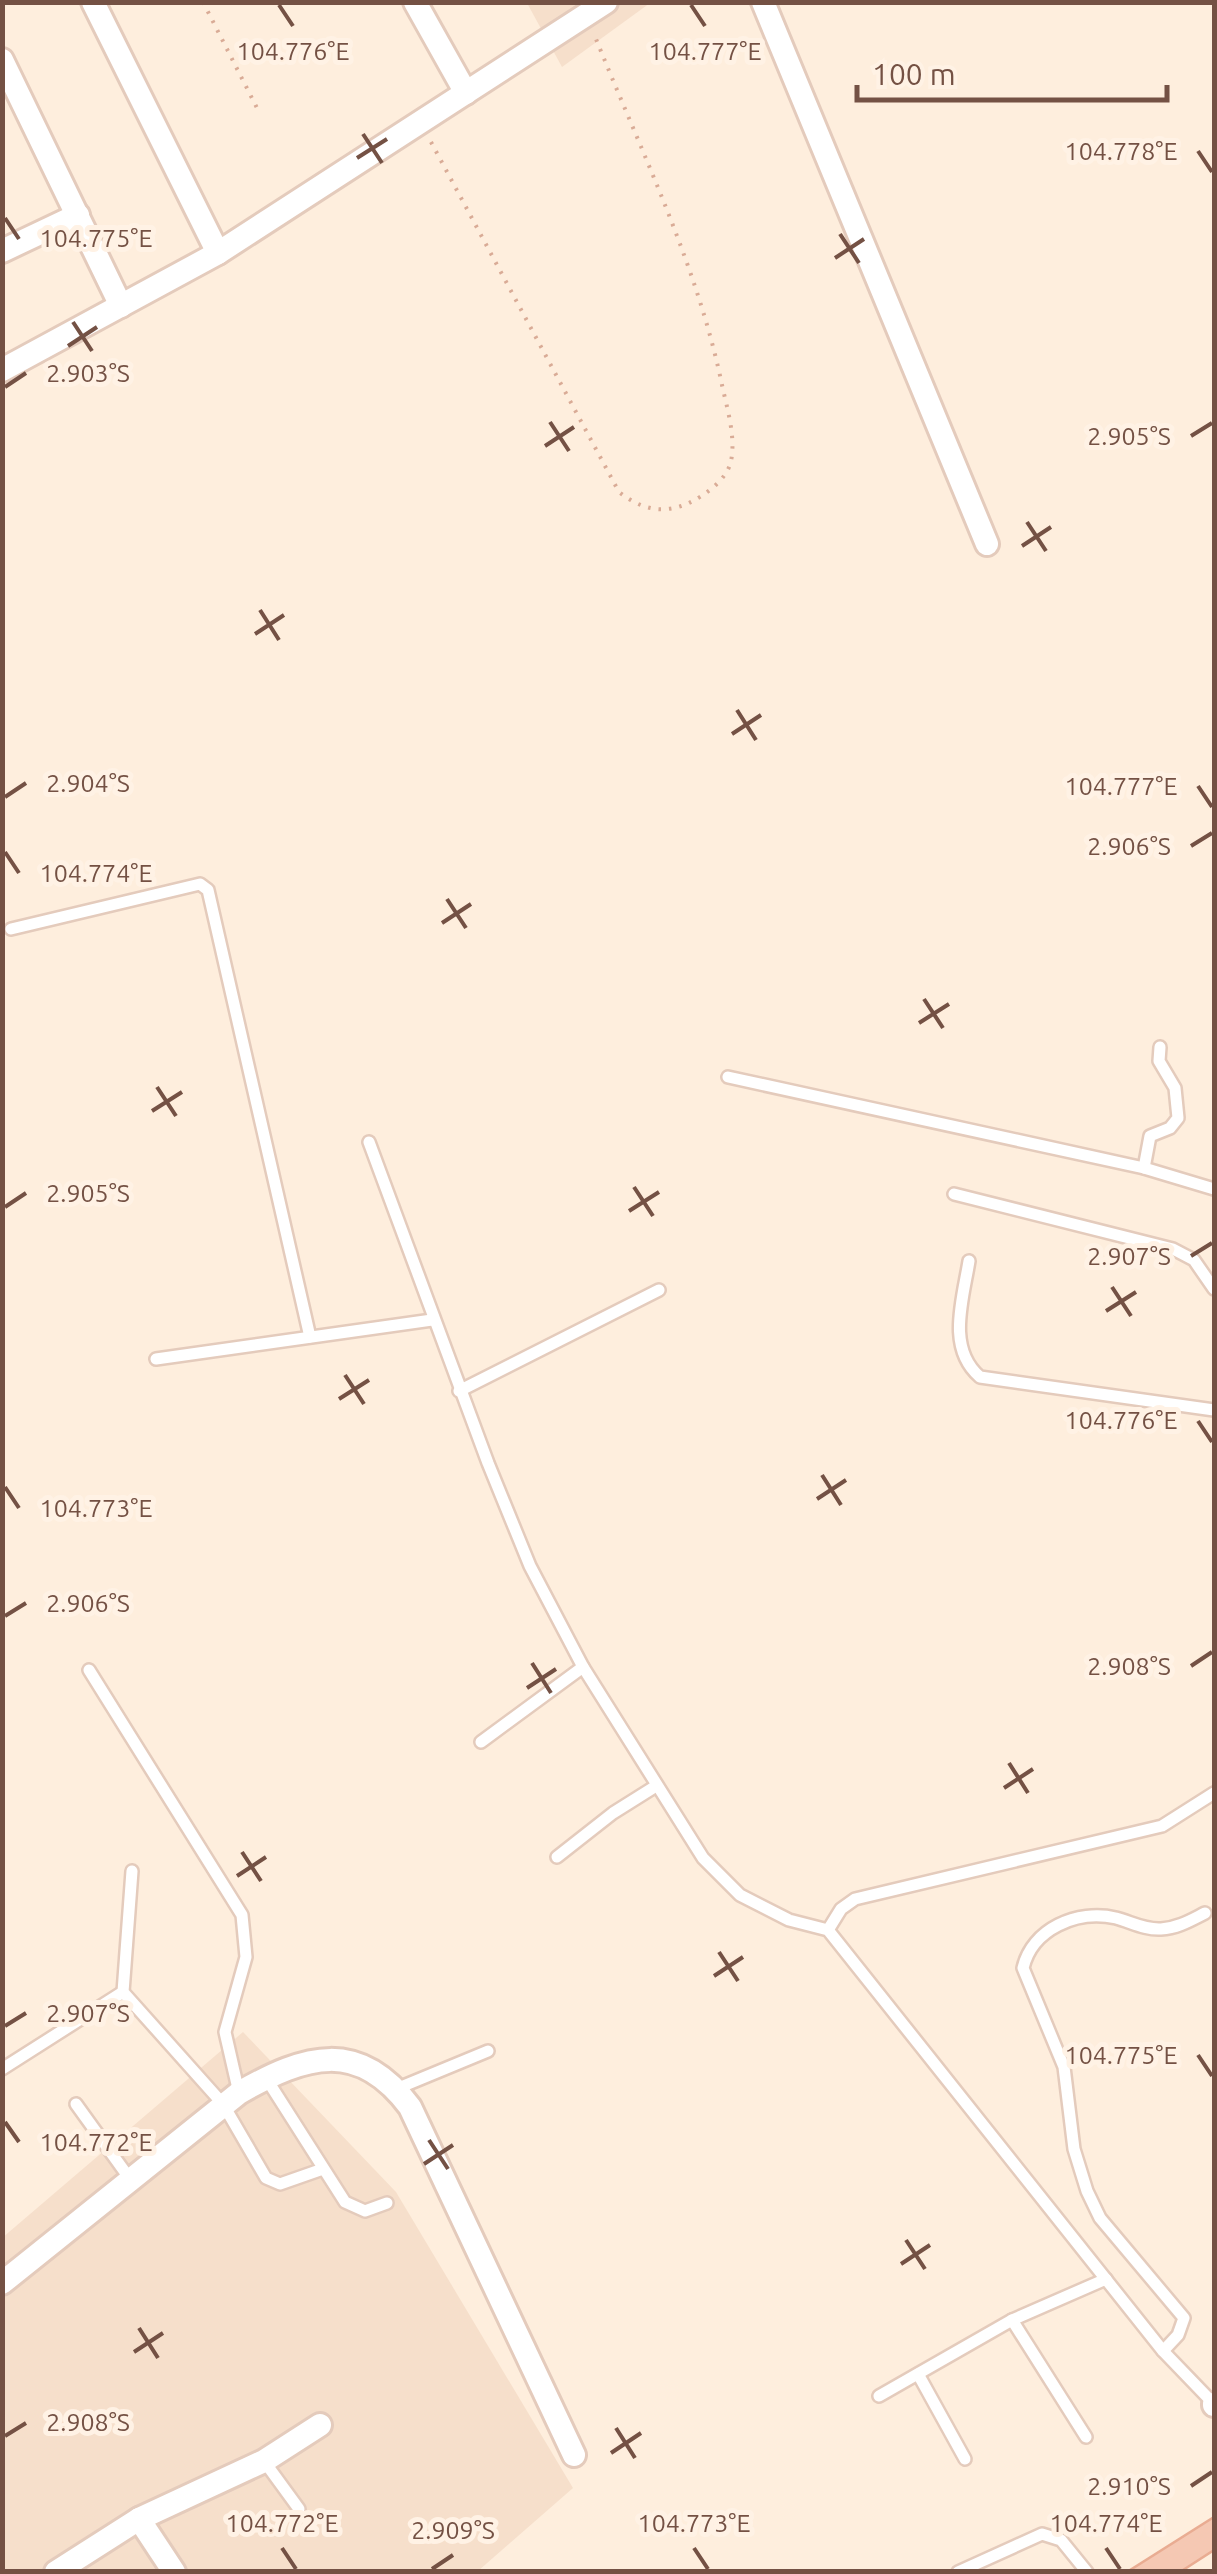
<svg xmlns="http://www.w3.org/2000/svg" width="1217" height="2574" viewBox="0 0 1217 2574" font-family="Ubuntu,sans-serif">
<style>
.residential{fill:#f6dfcb}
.building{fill:#f5c8b3;stroke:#e9ac92;stroke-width:2.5}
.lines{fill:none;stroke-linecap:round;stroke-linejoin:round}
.service-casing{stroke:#e4cbbc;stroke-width:16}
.minor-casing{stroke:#e4cbbc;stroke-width:28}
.path{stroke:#d9ab96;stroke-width:4;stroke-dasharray:2.5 8;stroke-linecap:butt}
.service{stroke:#fff;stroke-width:11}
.minor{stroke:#fff;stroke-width:22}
.ticks{fill:none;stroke:#745144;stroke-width:4}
.ticks-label{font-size:25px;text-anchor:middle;fill:#745144;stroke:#fff2e5;stroke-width:10;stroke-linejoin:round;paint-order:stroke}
</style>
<rect width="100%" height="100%" fill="#feeedd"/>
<!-- residential -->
<g class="residential">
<path d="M527,3H650L562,67Z"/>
<path d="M243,2032L396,2192L573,2488L478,2571H3L2,2238Z"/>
</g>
<!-- building -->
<path class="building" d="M1214,2517V2550L1180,2572H1127Z"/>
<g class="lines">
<!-- service casing -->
<g class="service-casing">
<g id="service">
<path d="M11,929L200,884L208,890L310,1337"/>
<path d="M728,1077L1144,1168L1214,1189"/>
<path d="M369,1142L488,1463L530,1566L583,1667L703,1858L740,1895L789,1920L828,1930L1163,2351L1214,2404"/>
<path d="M1144,1168L1150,1136L1170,1128L1178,1118L1175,1088L1159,1061L1160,1047"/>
<path d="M954,1194L1173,1249L1194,1260L1214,1289"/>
<path d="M969,1261C963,1299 946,1348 980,1377L1214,1410"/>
<path d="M156,1359L432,1320"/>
<path d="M459,1391L659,1290"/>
<path d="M89,1670L242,1915L246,1957L225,2032L239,2093"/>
<path d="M481,1742L583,1667"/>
<path d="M557,1857L613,1813L656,1786"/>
<path d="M132,1871L123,1992L223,2104L266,2178L280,2184L320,2170"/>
<path d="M828,1930L841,1909L855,1899L1162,1826L1214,1793"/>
<path d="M2,2069L123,1992"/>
<path d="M266,2078L345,2202L365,2211L387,2203"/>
<path d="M396,2089L488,2051"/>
<path d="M76,2104L130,2179"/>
<path d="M1012,2320L1086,2437"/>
<path d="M1163,2351L1178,2335L1184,2318L1100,2218L1087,2191L1074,2149L1064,2067L1023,1968C1032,1929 1077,1909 1116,1918C1131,1922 1145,1930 1161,1929C1178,1928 1191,1920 1205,1913"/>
<path d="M918,2374L965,2459"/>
<path d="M879,2396L1012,2320L1106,2279"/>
<path d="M264,2461L299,2509"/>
<path d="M958,2572L1042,2534L1061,2540L1087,2572"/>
</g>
</g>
<!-- minor casing -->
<g class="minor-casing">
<g id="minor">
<path d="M93,2L218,253"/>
<path d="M415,2L466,93"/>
<path d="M763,2L987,544"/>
<path d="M2,60L121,306"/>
<path d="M2,251L78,215"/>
<path d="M2,370L218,253L606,2"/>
<path d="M2,2283L239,2093C306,2054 359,2039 410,2107L574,2455"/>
<path d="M1214,2404V2405"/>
<path d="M139,2519L174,2572"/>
<path d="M56,2572L139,2519L264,2461L320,2425"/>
</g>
</g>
<!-- path -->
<g class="path">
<path d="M203,2L257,108"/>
<path d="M431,142L619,492C641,509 662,515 689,503C705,495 727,480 731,461C736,437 727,408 722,385C697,264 640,149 594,34"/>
</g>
<!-- service -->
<use href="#service" class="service"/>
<!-- minor -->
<use href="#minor" class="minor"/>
</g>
<!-- ticks -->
<path class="ticks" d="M279,5L293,26M691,5L705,26M363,134L382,163M1198,151L1212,172M357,158L387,139M5,218L19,239M840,234L859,263M835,258L864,239M73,322L92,351M68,346L97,327M5,387L26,373M550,422L569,451M1191,436L1212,423M545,446L574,427M1027,522L1046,551M1022,546L1051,527M260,610L279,640M255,634L284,615M737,710L756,740M732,734L761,715M1198,786L1212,807M5,797L26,783M1191,846L1212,833M5,852L19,873M447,899L466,928M442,923L471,904M924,999L943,1028M919,1023L949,1004M157,1087L176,1116M152,1111L182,1092M634,1187L653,1216M5,1207L26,1193M629,1211L659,1192M1191,1256L1212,1243M1112,1287L1131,1316M1106,1311L1136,1292M345,1375L364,1404M339,1399L369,1380M1198,1421L1212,1442M822,1475L841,1505M5,1487L19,1508M817,1499L846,1480M5,1616L26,1603M532,1663L551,1693M1191,1666L1212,1652M527,1688L556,1669M1009,1763L1028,1793M1004,1788L1033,1769M242,1852L261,1881M237,1876L266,1857M719,1952L738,1981M714,1976L743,1957M5,2026L26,2013M1198,2055L1212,2076M5,2122L19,2142M429,2140L448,2169M424,2164L453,2145M906,2240L925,2269M901,2264L930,2245M139,2328L158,2358M134,2352L163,2333M616,2428L635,2458M5,2436L26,2423M611,2453L641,2433M1191,2486L1212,2472M282,2548L296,2569M694,2548L708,2569M1106,2548L1120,2569M432,2569L453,2555"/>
<g class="ticks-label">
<text x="293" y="60">104.776°E</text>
<text x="705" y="60">104.777°E</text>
<text x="1121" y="160">104.778°E</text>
<text x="96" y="247">104.775°E</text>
<text x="88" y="382">2.903°S</text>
<text x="1129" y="445">2.905°S</text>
<text x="88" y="792">2.904°S</text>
<text x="1121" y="795">104.777°E</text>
<text x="1129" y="855">2.906°S</text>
<text x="96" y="882">104.774°E</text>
<text x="88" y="1202">2.905°S</text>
<text x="1129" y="1265">2.907°S</text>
<text x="1121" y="1429">104.776°E</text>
<text x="96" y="1517">104.773°E</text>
<text x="88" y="1612">2.906°S</text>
<text x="1129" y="1675">2.908°S</text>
<text x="88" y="2022">2.907°S</text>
<text x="1121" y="2064">104.775°E</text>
<text x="96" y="2151">104.772°E</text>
<text x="88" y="2431">2.908°S</text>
<text x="1129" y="2495">2.910°S</text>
<text x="282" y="2532">104.772°E</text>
<text x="694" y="2532">104.773°E</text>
<text x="1106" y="2532">104.774°E</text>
<text x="453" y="2539">2.909°S</text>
</g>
<!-- border -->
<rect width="1217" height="2574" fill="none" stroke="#745144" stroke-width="10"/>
<!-- scale -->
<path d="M857 85v15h310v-15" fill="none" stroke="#745144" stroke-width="5"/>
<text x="872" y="85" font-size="30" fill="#745144" stroke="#fff2e5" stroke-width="8" paint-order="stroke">100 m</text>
</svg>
